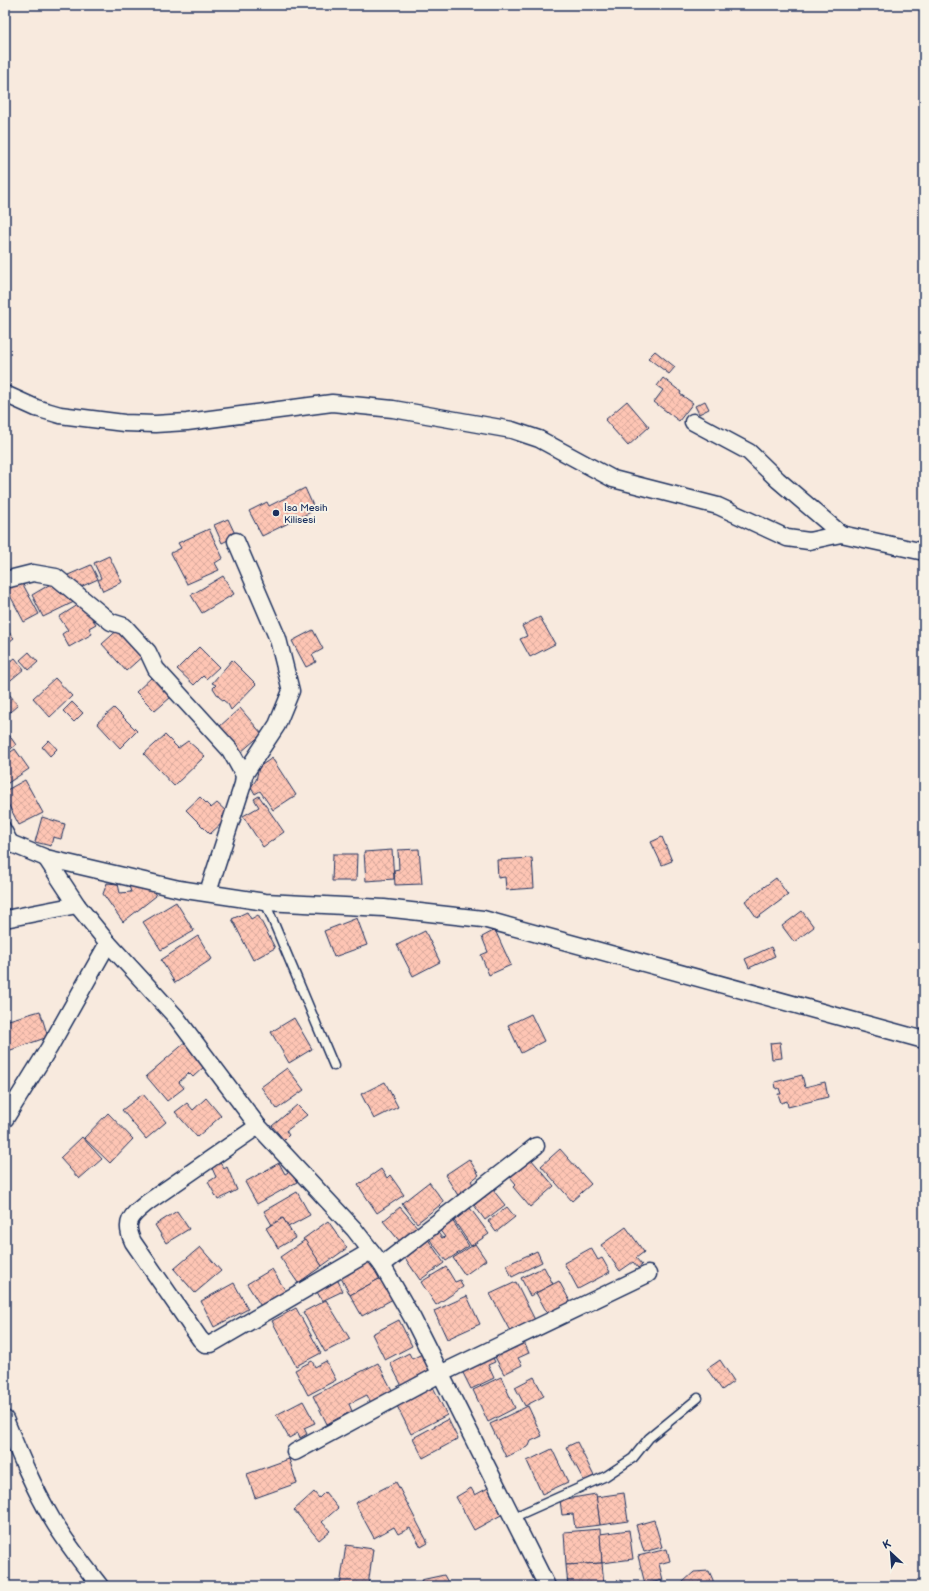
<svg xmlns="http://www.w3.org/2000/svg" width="929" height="1591" viewBox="0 0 929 1591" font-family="'Balsamiq Sans',sans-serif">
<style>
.building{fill:url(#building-cross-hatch);stroke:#1b2f5e}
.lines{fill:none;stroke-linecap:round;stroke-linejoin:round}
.lane-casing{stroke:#1b2f5e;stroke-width:11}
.street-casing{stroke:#1b2f5e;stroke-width:19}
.lane{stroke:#f7f3e8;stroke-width:8}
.street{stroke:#f7f3e8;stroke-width:16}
.poi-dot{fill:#1b2f5e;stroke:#f7f3e8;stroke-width:1.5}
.labels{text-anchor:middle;stroke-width:4;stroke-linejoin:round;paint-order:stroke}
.poi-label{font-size:10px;fill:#1b2f5e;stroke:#f7f3e8;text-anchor:start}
</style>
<defs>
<pattern id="building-cross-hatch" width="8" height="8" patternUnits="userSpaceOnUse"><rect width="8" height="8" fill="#fec5b4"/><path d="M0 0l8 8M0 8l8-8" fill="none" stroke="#d9aa9d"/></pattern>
</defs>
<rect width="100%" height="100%" fill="#f8eade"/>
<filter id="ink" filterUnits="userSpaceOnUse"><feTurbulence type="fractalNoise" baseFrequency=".025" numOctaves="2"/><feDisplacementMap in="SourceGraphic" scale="8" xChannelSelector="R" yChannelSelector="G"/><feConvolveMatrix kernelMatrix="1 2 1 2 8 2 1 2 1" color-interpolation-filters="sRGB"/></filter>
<g filter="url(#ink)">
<!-- building -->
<g class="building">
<path d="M655,351L675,367L669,374L648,358Z"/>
<path d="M663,378L681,392L680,394L693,403L679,421L654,402L663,390L657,386Z"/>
<path d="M627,401L649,427L628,446L605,420Z"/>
<path d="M705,401L709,409L699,414L695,406Z"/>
<path d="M305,488L315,510L262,536L249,511L267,502L269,506Z"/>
<path d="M228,519L236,536L222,543L214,525Z"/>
<path d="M209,529L223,558L215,563L219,570L187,584L171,553L181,548L178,543Z"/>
<path d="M109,556L122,582L103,591L98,580L101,578L94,563Z"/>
<path d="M91,565L98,579L74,590L68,575Z"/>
<path d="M223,576L234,594L202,613L191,595Z"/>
<path d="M20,579L39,614L24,622L5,586Z"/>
<path d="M54,582L61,594L69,590L76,601L43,617L32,595Z"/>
<path d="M81,603L96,624L89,628L92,634L69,647L62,634L68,630L59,617Z"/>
<path d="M540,617L555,644L530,657L520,639L527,636L522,626Z"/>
<path d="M121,627L145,654L126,671L102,644Z"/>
<path d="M5,628L14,638L5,645Z"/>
<path d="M313,630L323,649L312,655L316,662L306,667L292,641Z"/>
<path d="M199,647L219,667L206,679L203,676L194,685L177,669Z"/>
<path d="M29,652L38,662L29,670L20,660Z"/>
<path d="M15,658L24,669L6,684L5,666Z"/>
<path d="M232,660L256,684L231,710L228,704L219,697L213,688L216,685L212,683Z"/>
<path d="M152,677L171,697L155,711L136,692Z"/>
<path d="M55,678L72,696L50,717L33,698Z"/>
<path d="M5,689L18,705L9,713L5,708Z"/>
<path d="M72,702L83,713L74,722L63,711Z"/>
<path d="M114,708L137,731L120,748L97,723Z"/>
<path d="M240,708L262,734L241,752L219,727Z"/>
<path d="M5,729L16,745L5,753Z"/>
<path d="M165,735L178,748L188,741L205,756L174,786L144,754Z"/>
<path d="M49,740L57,749L50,756L42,747Z"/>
<path d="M15,749L29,769L5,785V756Z"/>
<path d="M272,758L296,795L273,810L260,791L255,794L251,787L256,780L259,767Z"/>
<path d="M25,780L43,813L19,825L5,798V791Z"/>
<path d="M259,796L284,832L263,847L243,816L259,807L254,799Z"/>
<path d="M200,797L211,808L217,803L227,812L221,818L224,821L210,834L186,810Z"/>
<path d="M42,817L65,824L61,839L53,837L51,846L35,842Z"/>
<path d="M662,837L672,861L662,865L651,842Z"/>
<path d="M419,849L422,884L395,885L394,870L399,869L398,850Z"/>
<path d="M392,850L394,879L366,881L364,852Z"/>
<path d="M333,854H357L356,881H332Z"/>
<path d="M532,858L534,888L506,890L505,877L498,878L497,860Z"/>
<path d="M776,878L788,895L757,918L745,901Z"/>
<path d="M107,883L118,884L120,893L131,892L129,886L153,890L156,896L123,922L103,894Z"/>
<path d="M176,902L194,931L161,950L143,922Z"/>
<path d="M802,911L814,927L794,942L782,926Z"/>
<path d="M247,912L251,919L258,915L275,948L253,960L232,919Z"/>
<path d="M357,918L367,945L334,957L324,931Z"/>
<path d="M495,930L511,965L489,975L481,955L488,952L482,937Z"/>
<path d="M425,931L440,962L413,976L397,945Z"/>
<path d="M198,936L212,959L175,983L161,960Z"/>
<path d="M771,947L775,956L749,968L745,959Z"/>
<path d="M40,1011L48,1037L5,1052V1021Z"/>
<path d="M531,1014L544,1041L521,1053L508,1025Z"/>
<path d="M294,1018L312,1049L289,1063L271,1032Z"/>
<path d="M186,1042L206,1065L193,1077L189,1073L179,1082L184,1088L167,1101L146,1076Z"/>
<path d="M780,1042L782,1058L772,1059L770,1043Z"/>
<path d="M287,1068L304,1090L277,1109L261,1087Z"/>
<path d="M802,1075L805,1087L825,1082L828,1097L788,1107L787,1101L781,1103L778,1094H781L779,1088L776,1089L775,1082Z"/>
<path d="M385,1082L398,1107L374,1119L361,1094Z"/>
<path d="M143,1094L166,1122L146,1139L122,1110Z"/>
<path d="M206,1098L221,1116L197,1137L175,1112L187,1103L193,1110Z"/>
<path d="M297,1105L307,1115L286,1131L289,1135L284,1140L272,1126Z"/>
<path d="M108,1113L133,1139L110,1163L84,1138Z"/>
<path d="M82,1137L102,1159L79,1179L60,1158Z"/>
<path d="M560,1149L591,1184L572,1201L541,1166Z"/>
<path d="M469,1159L479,1175L471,1181L475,1187L459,1197L445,1175Z"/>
<path d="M531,1159L554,1186L530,1207L513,1187L516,1184L510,1177Z"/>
<path d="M219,1161L224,1169L227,1167L237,1190L218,1200L208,1182L216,1177L211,1166Z"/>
<path d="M279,1163L285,1174L290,1171L297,1182L257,1204L245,1182Z"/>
<path d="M381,1169L387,1178L390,1175L404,1195L377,1213L358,1185Z"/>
<path d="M429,1182L444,1202L417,1223L402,1203Z"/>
<path d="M493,1190L505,1205L485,1220L474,1205Z"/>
<path d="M297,1192L310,1215L288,1227L283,1218L272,1225L264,1211Z"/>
<path d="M400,1207L419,1229L401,1243L383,1221Z"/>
<path d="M507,1207L515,1217L496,1232L488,1221Z"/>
<path d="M470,1208L489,1234L471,1246L453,1219Z"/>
<path d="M177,1211L189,1229L166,1243L155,1225Z"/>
<path d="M283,1218L295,1238L278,1248L266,1228Z"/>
<path d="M452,1220L469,1246L446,1261L427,1236L436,1230L442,1238L445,1237L438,1228Z"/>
<path d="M328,1221L347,1248L322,1266L303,1239Z"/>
<path d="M626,1227L644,1252L636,1258L642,1265L638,1268L633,1262L620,1271L601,1245Z"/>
<path d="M427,1238L444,1263L420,1280L403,1255Z"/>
<path d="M305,1240L322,1266L298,1283L280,1257Z"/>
<path d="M475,1244L486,1260L465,1275L453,1258Z"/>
<path d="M200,1247L221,1271L195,1293L174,1269Z"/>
<path d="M591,1248L598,1260L602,1258L610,1272L578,1289L564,1263Z"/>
<path d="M537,1251L542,1262L512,1277L506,1265Z"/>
<path d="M371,1260L381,1278L350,1295L340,1276Z"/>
<path d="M446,1267L455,1282L460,1280L463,1287L436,1305L421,1282Z"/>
<path d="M544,1267L553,1284L530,1296L521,1278Z"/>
<path d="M272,1269L287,1293L262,1308L247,1284Z"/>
<path d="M381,1278L393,1299L362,1316L350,1295Z"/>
<path d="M337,1279L343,1291L322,1301L316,1290Z"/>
<path d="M559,1281L571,1303L549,1316L536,1293Z"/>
<path d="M516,1282L535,1320L510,1331L490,1294Z"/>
<path d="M234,1283L248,1309L214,1327L201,1301Z"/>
<path d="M467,1296L480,1324L447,1339L434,1311Z"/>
<path d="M326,1300L350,1339L325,1352L303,1312Z"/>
<path d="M296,1308L321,1353L296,1366L272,1321Z"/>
<path d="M399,1320L412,1346L385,1360L372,1334Z"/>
<path d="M523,1340L529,1353L518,1358L522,1365L504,1374L494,1355Z"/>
<path d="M409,1353L412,1359L422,1354L432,1374L403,1388L390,1363Z"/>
<path d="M491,1354L495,1362L488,1365L494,1378L471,1389L461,1369Z"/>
<path d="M720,1360L734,1381L722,1390L707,1369Z"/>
<path d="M312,1361L315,1367L326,1361L336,1380L308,1395L295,1370Z"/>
<path d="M378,1363L393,1392L371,1403L367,1395L349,1404L352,1411L327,1424L313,1396Z"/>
<path d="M501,1377L515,1408L488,1422L473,1390Z"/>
<path d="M534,1377L544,1396L525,1406L515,1387Z"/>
<path d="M433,1387L447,1415L411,1434L397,1406Z"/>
<path d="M303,1401L315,1423L304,1428L307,1434L300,1438L298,1433L289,1438L276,1415Z"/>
<path d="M528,1406L542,1436L531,1441L529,1446L506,1457L490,1424Z"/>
<path d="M448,1419L458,1439L423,1458L413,1438Z"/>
<path d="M577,1442L594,1476L584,1481L566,1447Z"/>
<path d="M552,1449L568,1482L542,1494L527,1461Z"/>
<path d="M289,1459L297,1483L255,1498L247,1474Z"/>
<path d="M396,1482L428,1543L421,1547L410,1528L398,1534L394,1527L374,1538L355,1503Z"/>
<path d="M471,1488L475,1495L488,1488L503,1514L474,1530L456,1497Z"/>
<path d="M314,1492L319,1498L325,1492L338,1508L322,1522L330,1531L319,1540L294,1510Z"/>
<path d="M624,1493L628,1521L600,1525L596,1497Z"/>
<path d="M596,1494L600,1525L575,1528L573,1514L562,1515L560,1500Z"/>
<path d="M654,1520L662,1547L644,1552L636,1525Z"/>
<path d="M600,1529L602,1563L566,1565L564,1532Z"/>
<path d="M629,1530L633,1559L602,1563L600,1534Z"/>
<path d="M346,1545L373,1549L368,1586H340Z"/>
<path d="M667,1549L670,1561L659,1564L663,1580L645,1584L638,1556Z"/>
<path d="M602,1563L604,1586H568L566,1565Z"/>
<path d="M5,1565L8,1578L5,1579Z"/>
<path d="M709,1571L713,1580V1586H683V1582L694,1572Z"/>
<path d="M444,1575L450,1586H423L421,1580Z"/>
<path d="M621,1580L623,1586H607L606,1585Z"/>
</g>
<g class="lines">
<!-- lane casing -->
<g class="lane-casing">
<g id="lane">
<path d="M5,825L15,844"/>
<path d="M265,902L334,1066"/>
<path d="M512,1518L606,1476L633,1458L649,1438L698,1398"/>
</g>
</g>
<!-- street casing -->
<g class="street-casing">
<g id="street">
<path d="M5,394L36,408L60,415L124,423L155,424L187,422L332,403L393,409L512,430L539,439L613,479L718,506L787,538L809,541L841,534L924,552"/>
<path d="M693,422L749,452L778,480L841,534"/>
<path d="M236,541L278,639L291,691L277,725L244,775"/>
<path d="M5,580L33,573L56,577L111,622L124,626L148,652L156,669L230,750L244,775L243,784L208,892"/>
<path d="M5,841L46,858L179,889L265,902L384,908L483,919L924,1040"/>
<path d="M46,858L77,905L108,943L176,1017L258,1126L354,1229L382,1265L413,1319L547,1586"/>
<path d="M5,919L77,905"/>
<path d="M5,1119L49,1048L108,943"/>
<path d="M258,1126L148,1202C132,1215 123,1221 133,1242L200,1339L205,1344H211L371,1251"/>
<path d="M382,1265L536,1146"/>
<path d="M5,1419C19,1453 33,1487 52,1519C66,1543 83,1564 100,1586"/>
<path d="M295,1452L440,1374L648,1274"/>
</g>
</g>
<!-- lane -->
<use href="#lane" class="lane"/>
<!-- street -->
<use href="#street" class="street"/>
</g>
</g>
<!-- markers -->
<circle class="poi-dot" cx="276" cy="513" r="4"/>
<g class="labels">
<!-- poi labels -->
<g class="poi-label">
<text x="284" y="511">İsa Mesih<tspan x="284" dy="12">Kilisesi</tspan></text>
</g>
</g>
<!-- margin -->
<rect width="929" height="1591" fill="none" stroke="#f7f3e8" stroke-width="20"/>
<rect x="10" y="10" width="909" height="1571" fill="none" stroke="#1b2f5e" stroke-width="1.5" filter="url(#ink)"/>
<!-- north arrow -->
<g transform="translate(891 1553) rotate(334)" stroke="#f7f3e8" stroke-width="3" paint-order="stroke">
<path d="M0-3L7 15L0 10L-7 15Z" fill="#1b2f5e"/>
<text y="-6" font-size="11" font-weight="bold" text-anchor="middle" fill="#1b2f5e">K</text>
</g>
</svg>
